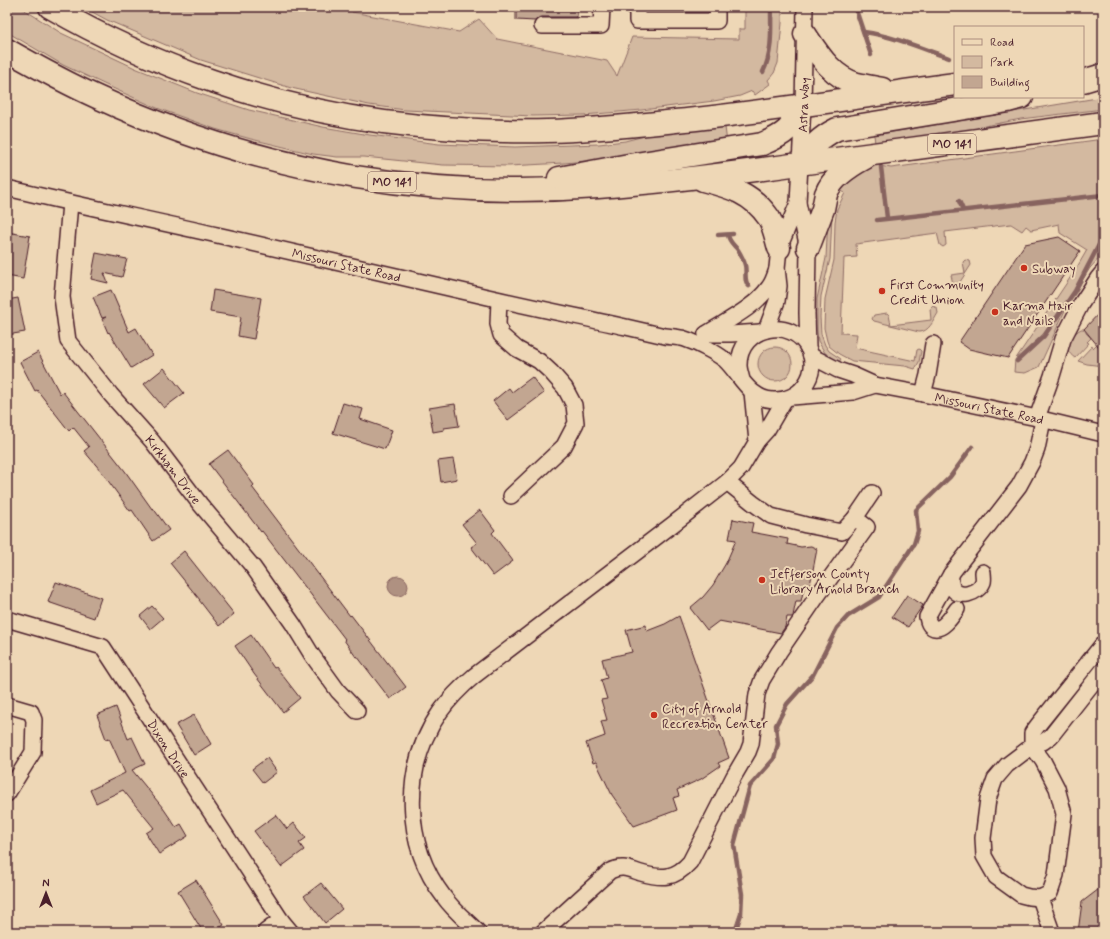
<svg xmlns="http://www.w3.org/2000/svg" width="1110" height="939" viewBox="0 0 1110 939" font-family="Mynerve,sans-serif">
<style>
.green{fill:#d3b9a0;stroke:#8e6c66}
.water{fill:#af9181;stroke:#87635f}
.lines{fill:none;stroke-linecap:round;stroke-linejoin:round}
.stream{stroke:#87635f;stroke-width:4.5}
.building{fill:#c2a691;stroke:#4a1f2b}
.minor-casing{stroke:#4a1f2b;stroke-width:18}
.highway-casing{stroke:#4a1f2b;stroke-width:25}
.minor{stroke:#eed7b6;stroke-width:15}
.highway{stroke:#eed7b6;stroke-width:22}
.poi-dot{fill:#c8321e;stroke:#eed7b6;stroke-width:1.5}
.labels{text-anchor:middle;stroke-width:4;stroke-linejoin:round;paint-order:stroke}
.shield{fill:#eed7b6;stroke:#7b5655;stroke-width:1}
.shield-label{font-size:12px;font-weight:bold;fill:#4a1f2b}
.street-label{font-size:13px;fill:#4a1f2b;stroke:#eed7b6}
.poi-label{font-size:13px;fill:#4a1f2b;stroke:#eed7b6;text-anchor:start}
</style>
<rect width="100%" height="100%" fill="#eed7b6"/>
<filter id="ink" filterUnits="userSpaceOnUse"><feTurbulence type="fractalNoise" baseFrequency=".025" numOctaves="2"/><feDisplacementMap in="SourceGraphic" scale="8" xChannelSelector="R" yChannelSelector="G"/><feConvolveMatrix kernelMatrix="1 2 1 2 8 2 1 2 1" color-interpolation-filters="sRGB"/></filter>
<g filter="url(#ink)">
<!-- green -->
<g class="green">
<path d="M7,7H20L61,33L135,68L197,93L249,110L323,127L370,135L439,144L515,147L599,144L625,141L648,135L725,127L727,143L640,156L564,163L509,166L443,165L364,157H337L313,154L251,139L215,129L157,108L108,86L63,65L7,32Z"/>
<path d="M83,7H353L352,12L459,32L479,19L497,39L607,61L617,76L632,37L739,39V29H745V7H782V23L778,63L774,73L768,80L770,84L755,95L752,91L740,96L714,101L642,110L584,115L533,116L405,110L369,105L291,88L201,60L107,20Z"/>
<path d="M1103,97V109L1021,119L985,126L960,133L875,143L874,135Z"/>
<path d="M1103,139V254L1090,268L1068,304L1039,367L1025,373L1014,372L1015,360L1076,269L1087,250L1060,233L1059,224L1031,230L1026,226L1022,231L1011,224L945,232L946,245L943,247L940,245L937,233L856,244L857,257L844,258L841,333L857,334L855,348L915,361L917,350L919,349L921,351L919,362L915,369L905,366L852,361L839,354L829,346L827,341L824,328L825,299L834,260L835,222L837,209L845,193L838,189C846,179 865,167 877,164L880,166L891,168Z"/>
<path d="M836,192L839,194L835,204L832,216L830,259L821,296L820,317L821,334L825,345L829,351L841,359L839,362L825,353L818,341L817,330V299L826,258L828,216Z"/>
<path d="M965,260L970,261L971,265L958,285L955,286L953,284L951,275L965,273L963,262Z"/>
<path d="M933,306L937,308L938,313C933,321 929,332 919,332L874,321L872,319L874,315L887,313L889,315L891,325L931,320L930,309Z"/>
<path d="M1081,329H1085L1086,330V333L1091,338L1087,342L1089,343L1075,358C1072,356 1069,353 1068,350C1065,342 1074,333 1081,329Z"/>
<path d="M1097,344L1103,350V366L1087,364L1078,361L1092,346L1093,348Z"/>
<circle cx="775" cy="364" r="17"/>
</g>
<!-- water -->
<circle class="water" cx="398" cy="586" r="10"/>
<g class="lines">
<!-- stream -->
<g class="stream">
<path d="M855,7L871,55"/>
<path d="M864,32C893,36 921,48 949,58"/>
<path d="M763,72C773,52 771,29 771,7"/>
<path d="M881,167L887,218"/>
<path d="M959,201L963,210"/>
<path d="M877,220L1103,195"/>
<path d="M718,235L733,234"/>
<path d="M728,235C729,242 734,245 738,250C741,255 744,260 745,265C747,272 743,281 749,286"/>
<path d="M1017,361L1044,336L1075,291L1103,237"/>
<path d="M735,932L741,914L742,894L734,845L750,786L774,759L778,744L776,725L787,704L813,675L837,628L848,616L879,597L914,544L918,531L916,510L950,477L972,447"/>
</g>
</g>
<!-- building -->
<g class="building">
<path d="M516,7H577V17H542L538,18L535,21L516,20Z"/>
<path d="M7,232L30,236L23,279L7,276Z"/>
<path d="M1059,237L1080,251L1008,358L969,349L959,342L1025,244Z"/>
<path d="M96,253L127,259L122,277L104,273L108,283L91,279Z"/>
<path d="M111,290L129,332L136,328L152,355L131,368L109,332L108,333L102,319L106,317L102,318L93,297Z"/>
<path d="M213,290L261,298L254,339L238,336L241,317L210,312Z"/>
<path d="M18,298L25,332L7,335V300Z"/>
<path d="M1103,309V352L1084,329Z"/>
<path d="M38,352L60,394L63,392L125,471L152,509L153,508L169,530L153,541L132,510L130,511L101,471L84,451L89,447L73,427L69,431L37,390L35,391L20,362Z"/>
<path d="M164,368L184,393L164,408L144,384Z"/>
<path d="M532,377L544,393L508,420L493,401L509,388L512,392Z"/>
<path d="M343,403L363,409L360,419L392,430L385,449L333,433Z"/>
<path d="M455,404L459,426L444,428V430L433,432L429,408Z"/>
<path d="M228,450L254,485L252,487L350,616L351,615L406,687L390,699L357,656L356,657L344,640L345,639L262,531L261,532L209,464Z"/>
<path d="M453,459L457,479L441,482L438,461Z"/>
<path d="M480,510L495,530L492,533L513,561L493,576L471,547L477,543L462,524Z"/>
<path d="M733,519L753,523L751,532L788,539L787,544L801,547L811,546L817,549L810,585L805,584L801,601H796L793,616L792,617H787L785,627L781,633L719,621L707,630L690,608L703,597L713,585L726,563L736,540L729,539Z"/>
<path d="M184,551L234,614L219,626L199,600H200L170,563Z"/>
<path d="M56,582L101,598L94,618L48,602Z"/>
<path d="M907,595L923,605L908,627L892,617Z"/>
<path d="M152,606L163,618L150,629L140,616Z"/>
<path d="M679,616L729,758L718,763L720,766L701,779L677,790L679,796L673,798L677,810L634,826L612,795L596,762L593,763L586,743L605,736L601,721L607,720L601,700L607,699L601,680L607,678L602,659L632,652L626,630L646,625L647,631L665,624Z"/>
<path d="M251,635L274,668L276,667L300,698L283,712L254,674L235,646Z"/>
<path d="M116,707L128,739L132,737L145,764L132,770L163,808L176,827L181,824L188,836L159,854L146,833L154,828L123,790L96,803L90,790L125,773L109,738L106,739L97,715Z"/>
<path d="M194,715L211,744L194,755L176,725Z"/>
<path d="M267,758L277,772L263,783L252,769Z"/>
<path d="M276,815L287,829L294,823L306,838L299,843L304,850L281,867L254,831Z"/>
<path d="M196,880L224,925L212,932H203L178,891Z"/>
<path d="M321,883L342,909L325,923L304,896Z"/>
<path d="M1103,886V932H1078L1082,902Z"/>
</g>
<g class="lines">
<!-- minor casing -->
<g class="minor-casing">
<g id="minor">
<path d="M637,7V21H717V7"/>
<path d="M805,7L803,105L798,203L808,248L807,313L808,348"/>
<path d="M542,26H601L602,7"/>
<path id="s1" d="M7,188C77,205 147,219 217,235C303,254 389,275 475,294C525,306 576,316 626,327C639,330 652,333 665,336C672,337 679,337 685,339C697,343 715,352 725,360C740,374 749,399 773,400C799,402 820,375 809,350C793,315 739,326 739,365C739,370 741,375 742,380"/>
<path id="s2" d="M70,203L62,297L68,341L111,395L152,441L200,504L253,567L293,624L312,655L338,691L357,711"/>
<path d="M499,300L498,324L501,335L517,349L539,361L551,372L565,388L574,405L576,423L564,446L511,496"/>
<path d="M766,330L777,301L779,286L777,268L779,248L798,203"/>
<path d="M706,334C728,320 754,308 769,287C773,282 775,275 777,269"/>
<path d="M706,334H731L760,332"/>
<path id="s3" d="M811,356L838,370L853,375L875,385L923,394L1037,418L1103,434"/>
<path d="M752,392L757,441"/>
<path d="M923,394L928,375L933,344"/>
<path d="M792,397L853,392L875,385"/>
<path d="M1037,418L1052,376L1063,339L1081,304L1098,278L1103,272"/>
<path d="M727,482L753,503L771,516L806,525L842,532L855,518L872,493"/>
<path d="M951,574C951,578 950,582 952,587C958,600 978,594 983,582C984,579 983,575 983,572"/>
<path d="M957,609C952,616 943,630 934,628C929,626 928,622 927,617L951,574L1019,486L1032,462L1037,449L1043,420"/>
<path id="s4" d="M7,619L103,647L281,920L291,932"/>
<path d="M1103,644L1038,725L1032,733V746L1043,761L1057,788L1064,814L1056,875L1050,893L1040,898L1029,897L1021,895L996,877L984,856L983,838L988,799L995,779L1007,765L1032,746L1043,742L1051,736L1103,670"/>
<path d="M7,705L31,712L34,720L33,752L7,794"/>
<path d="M1040,898L1052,932"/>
<path d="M265,932L281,920"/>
<path d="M478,932C467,921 453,910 444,897C403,844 402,767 440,712C450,698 461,687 474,676L672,525L727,482L741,468L757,441L767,430L785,399"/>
<path d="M543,932L610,871C623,865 628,869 641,873C662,879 675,879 690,862L734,776L748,752L751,744L757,694L762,680L779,652L818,595L867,527L855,518"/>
</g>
</g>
<!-- highway casing -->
<g class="highway-casing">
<g id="highway">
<path d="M50,7C152,66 267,106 384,122C438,129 492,132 547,131C597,130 646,124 696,119C782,109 869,96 955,84"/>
<path d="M805,34C819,55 832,77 857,84C865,86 874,87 882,89"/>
<path d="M7,50C37,67 66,83 97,97C179,135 267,162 356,177C435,190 519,193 598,187C668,182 737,173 806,163C905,150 1004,137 1103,123"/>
<path d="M1083,81L1103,75"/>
<path d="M800,164C811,147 819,138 837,129L1008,101L1022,97"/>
<path d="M559,178L629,165L762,144C787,134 791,129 803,105"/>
<path d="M703,180C730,187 752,193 769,218C774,227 776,238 779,248"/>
<path d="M808,248C813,235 818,222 823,209C824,204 825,199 826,194C832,177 850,166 865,158"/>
</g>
</g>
<!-- minor -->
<use href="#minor" class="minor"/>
<!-- highway -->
<use href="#highway" class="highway"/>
</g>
</g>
<!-- markers -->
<g class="poi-dot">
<circle cx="1024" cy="268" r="4"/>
<circle cx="882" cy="291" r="4"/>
<circle cx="995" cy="312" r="4"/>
<circle cx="762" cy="580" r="4"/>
<circle cx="654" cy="715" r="4"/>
</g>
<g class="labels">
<!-- shield labels -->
<g class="shield">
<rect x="928" y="134" width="48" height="20" rx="3"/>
<rect x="368" y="172" width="48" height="20" rx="3"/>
</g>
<g class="shield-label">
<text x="952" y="148">MO 141</text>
<text x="392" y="186">MO 141</text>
</g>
<!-- street labels -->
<g class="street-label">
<text transform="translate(803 105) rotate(-88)" y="5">Astra Way</text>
<text dy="5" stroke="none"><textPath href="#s1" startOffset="348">Missouri State Road</textPath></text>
<text dy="5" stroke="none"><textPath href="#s3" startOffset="187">Missouri State Road</textPath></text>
<text dy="5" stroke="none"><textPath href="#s2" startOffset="305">Kirkham Drive</textPath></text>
<text dy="5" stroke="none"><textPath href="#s4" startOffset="221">Dixon Drive</textPath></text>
</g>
<!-- poi labels -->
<g class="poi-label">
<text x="1032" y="273">Subway</text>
<text x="890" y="289">First Community<tspan x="890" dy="15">Credit Union</tspan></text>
<text x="1003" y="310">Karma Hair<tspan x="1003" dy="15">and Nails</tspan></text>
<text x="770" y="578">Jefferson County<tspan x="770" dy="15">Library Arnold Branch</tspan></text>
<text x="662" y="713">City of Arnold<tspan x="662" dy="15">Recreation Center</tspan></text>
</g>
</g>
<!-- margin -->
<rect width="1110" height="939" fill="none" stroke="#eed7b6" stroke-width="24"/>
<rect x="12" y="12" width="1086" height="915" fill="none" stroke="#4a1f2b" stroke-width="1.5" filter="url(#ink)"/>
<!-- legend -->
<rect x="954" y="26" width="130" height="72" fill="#eed7b6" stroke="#ac8d7e"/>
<rect x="962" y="39" width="20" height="6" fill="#eed7b6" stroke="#ac8d7e"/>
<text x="990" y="46" font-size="12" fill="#4a1f2b">Road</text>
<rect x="962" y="56" width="20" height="12" fill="#d3b9a0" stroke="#ac8d7e"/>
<text x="990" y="66" font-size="12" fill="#4a1f2b">Park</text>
<rect x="962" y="76" width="20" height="12" fill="#c2a691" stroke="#ac8d7e"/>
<text x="990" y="86" font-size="12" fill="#4a1f2b">Building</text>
<!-- north arrow -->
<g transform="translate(46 893)" stroke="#eed7b6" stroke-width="3" paint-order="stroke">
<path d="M0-3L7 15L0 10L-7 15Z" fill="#4a1f2b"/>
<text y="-6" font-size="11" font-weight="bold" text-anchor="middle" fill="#4a1f2b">N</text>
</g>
</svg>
